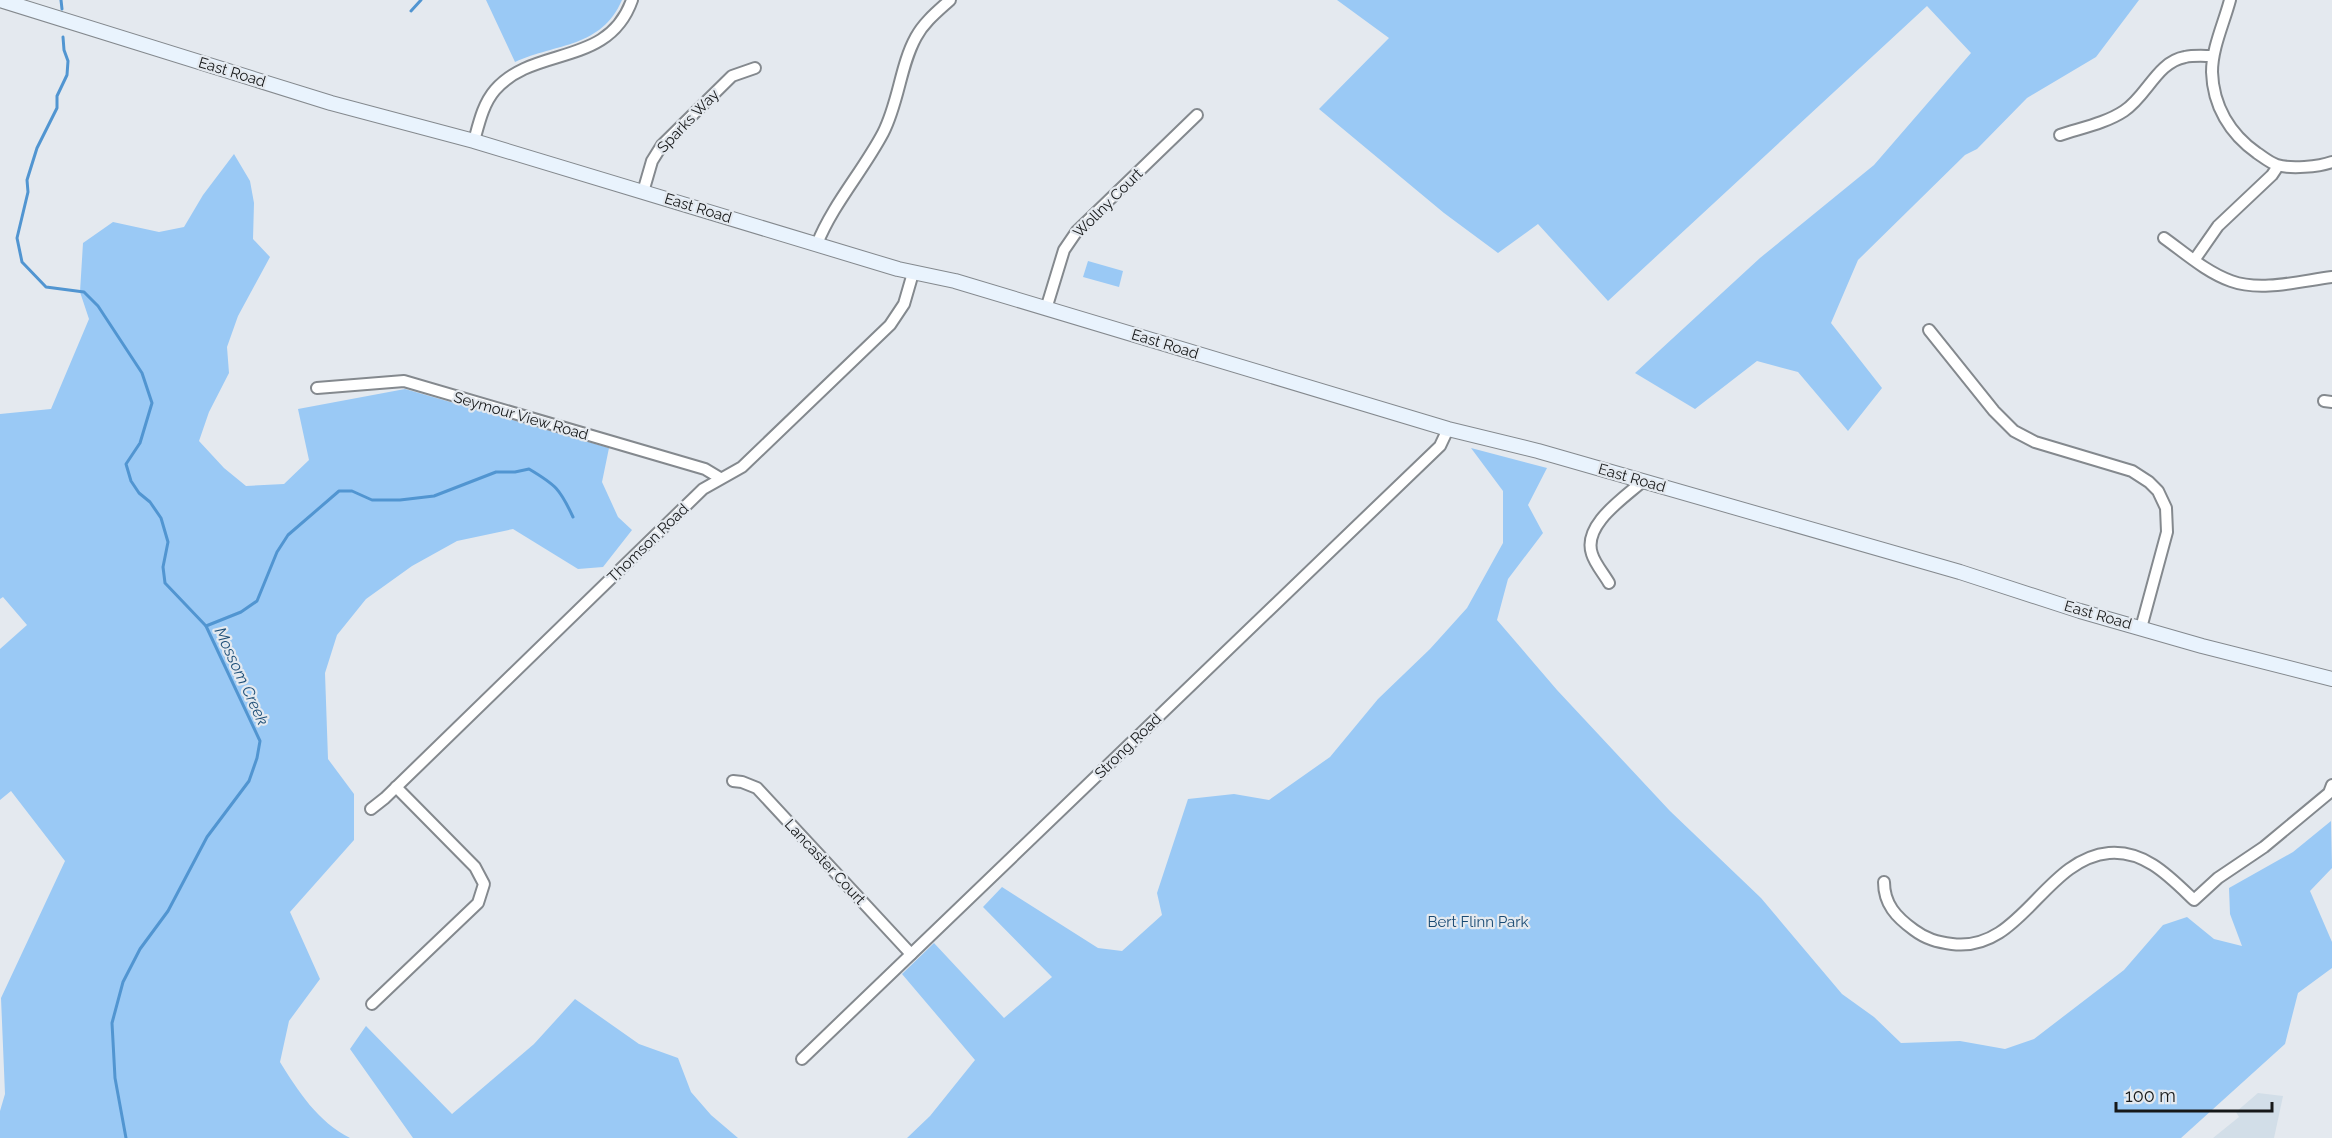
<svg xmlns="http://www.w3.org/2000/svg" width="2332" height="1138" viewBox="0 0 2332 1138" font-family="Raleway,sans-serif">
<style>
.built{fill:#d2dee8}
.green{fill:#9ac9f5}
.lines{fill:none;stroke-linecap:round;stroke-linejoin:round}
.stream{stroke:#5195d1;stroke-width:3}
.street-casing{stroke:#84898e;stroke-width:14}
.secondary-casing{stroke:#84898e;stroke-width:16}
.street{stroke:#fff;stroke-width:10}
.secondary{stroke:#e9f3fd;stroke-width:14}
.labels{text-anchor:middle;stroke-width:4.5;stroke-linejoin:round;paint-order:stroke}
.street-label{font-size:15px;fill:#161819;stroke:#e4e9ef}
.park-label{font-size:15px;fill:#194a73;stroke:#e4e9ef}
.water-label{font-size:16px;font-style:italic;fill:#1d4e77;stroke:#e4e9ef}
</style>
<rect width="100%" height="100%" fill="#e4e9ef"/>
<!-- built -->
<path class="built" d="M2258,1093L2283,1096L2274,1138H2213L2239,1117L2236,1112Z"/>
<!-- green -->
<g class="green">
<path d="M486,0H622C601,48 557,43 515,62Z"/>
<path d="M1337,0H2139L2096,57L2027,98L1977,149L1965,155L1858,260L1831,323L1882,388L1848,431L1798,372L1757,361L1695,409L1635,373L1760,258L1874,165L1971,53L1927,6L1608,301L1538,224L1498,253L1444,213L1319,109L1389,38Z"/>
<path d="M234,154L250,181L254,203L253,239L270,257L238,316L227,347L229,373L209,412L199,441L224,468L246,486L284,484L309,460L298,409L405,389L609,448L602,482L618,517L632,530L603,567L578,569L513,529L457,541L412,566L366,599L337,635L325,673L328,759L354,794V840L290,912L320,979L289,1021L280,1062C298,1091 318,1122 350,1138H0V1111L5,1094L1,998L65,861L11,791L0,800V649L27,625L3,597L0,599V414L51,409L89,319L80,292L83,243L113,222L159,232L184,227L203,195Z"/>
<path d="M1088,261L1123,271L1119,287L1083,277Z"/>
<path d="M1471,448L1547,468L1528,505L1543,533L1508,579L1497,620L1557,690L1670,811L1761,898L1842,994L1874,1017L1901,1043L1960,1041L2005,1049L2034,1039L2124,970L2163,925L2187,917L2214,939L2242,946L2230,914L2229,888L2293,852L2331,821L2332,868L2310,891L2332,942V968L2298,993L2285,1044L2181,1138H907L930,1116L975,1060L902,974L934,943L1004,1018L1052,977L983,907L1002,887L1098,948L1122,951L1162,915L1157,893L1188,799L1234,794L1269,800L1330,757L1378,699L1430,649L1467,608L1503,543V491Z"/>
<path d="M575,999L639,1044L678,1058L691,1092L711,1115L738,1138H413L350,1049L366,1026L452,1114L534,1044Z"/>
</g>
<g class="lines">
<!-- stream -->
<g class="stream">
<path d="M61,0L62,9"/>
<path d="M411,11L421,0"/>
<path d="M63,37L64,50L68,61L67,75L57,96V108L37,148L27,180L28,192L17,238L22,262L46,287L84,292L98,306L142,373L152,403L140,443L126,464L131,481L139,493L150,502L161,518L168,542L163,567L165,583L206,626L260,741L257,758L249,781L207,837L168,911L140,949L123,982L112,1023L115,1078L126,1138"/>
<path d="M206,626L241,612L257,601L277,552L288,535L339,491H352L372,500H400L434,496L496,472H515L529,469C556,485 560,489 573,517"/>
</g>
<!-- street casing -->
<g class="street-casing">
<g id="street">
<path d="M2230,0C2224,23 2212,48 2212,72C2213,106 2230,134 2257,153C2263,157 2270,163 2277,165C2290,169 2319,167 2332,162"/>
<path d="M2060,135C2081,128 2106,123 2124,111C2147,96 2157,62 2185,57C2194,55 2204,56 2213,56"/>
<path d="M474,141C479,123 483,104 495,90C534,45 608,68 632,0"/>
<path d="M643,192L652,161L662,145L732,76L755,68"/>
<path d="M2164,238C2185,253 2206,272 2231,281C2261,292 2300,281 2332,277"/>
<path d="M817,244C833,204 863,171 883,133C899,102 900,66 916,37C924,22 938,11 950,0"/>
<path d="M2195,259L2218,226L2272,175L2278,166"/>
<path d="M1046,309L1064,250L1077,231L1197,115"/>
<path d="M1929,330L1994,411L2014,431L2035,442L2132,471L2149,482L2158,491L2166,508L2167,532L2141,628"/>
<path d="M317,388L404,381L705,469L720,478"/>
<path d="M2324,401L2332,402"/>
<path d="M1609,583C1604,574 1595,564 1592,554C1582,525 1624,498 1643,481"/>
<path d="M733,781L742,782L757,788L911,954"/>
<path d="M371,809L385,798L703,489L742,467L890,325L904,304L913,273"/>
<path d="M1884,882C1884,904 1896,917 1914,930C1926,939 1937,942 1952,944C2021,953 2044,859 2109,853C2145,850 2170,877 2194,900L2218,878L2264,847L2329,793L2332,785"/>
<path d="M372,1004L478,903L484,884L475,867L396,787"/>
<path d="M802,1059L1440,446L1448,429"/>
</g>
</g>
<!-- secondary casing -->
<g class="secondary-casing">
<path id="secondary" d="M0,0L331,103L474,141L898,269L955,281L1448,429L1538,451L1960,572L2080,611L2202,646L2332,679"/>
</g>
<!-- street -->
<use href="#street" class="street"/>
<!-- secondary -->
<use href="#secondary" class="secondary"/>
</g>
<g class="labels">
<!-- street labels -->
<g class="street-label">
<text transform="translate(232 72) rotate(17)" y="5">East Road</text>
<text transform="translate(688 121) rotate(-46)" y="5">Sparks Way</text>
<text transform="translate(1108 203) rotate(-45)" y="5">Wollny Court</text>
<text transform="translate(698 208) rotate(17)" y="5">East Road</text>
<text transform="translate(1165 344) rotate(17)" y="5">East Road</text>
<text transform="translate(521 416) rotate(16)" y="5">Seymour View Road</text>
<text transform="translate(1632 478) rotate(16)" y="5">East Road</text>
<text transform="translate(648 543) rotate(-44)" y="5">Thomson Road</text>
<text transform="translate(2098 615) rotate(16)" y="5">East Road</text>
<text transform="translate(1128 746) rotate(-44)" y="5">Strong Road</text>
<text transform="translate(825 862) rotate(47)" y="5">Lancaster Court</text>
</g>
<!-- park labels -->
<g class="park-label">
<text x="1478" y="927">Bert Flinn Park</text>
</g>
<!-- water labels -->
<g class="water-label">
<text transform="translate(242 676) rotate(65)" y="6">Mossom Creek</text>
</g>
</g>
<!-- scale -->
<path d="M2116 1102v9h156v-9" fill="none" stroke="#161819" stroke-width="3"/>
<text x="2125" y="1102" font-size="18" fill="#161819" stroke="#e4e9ef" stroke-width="4.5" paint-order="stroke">100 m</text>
</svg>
